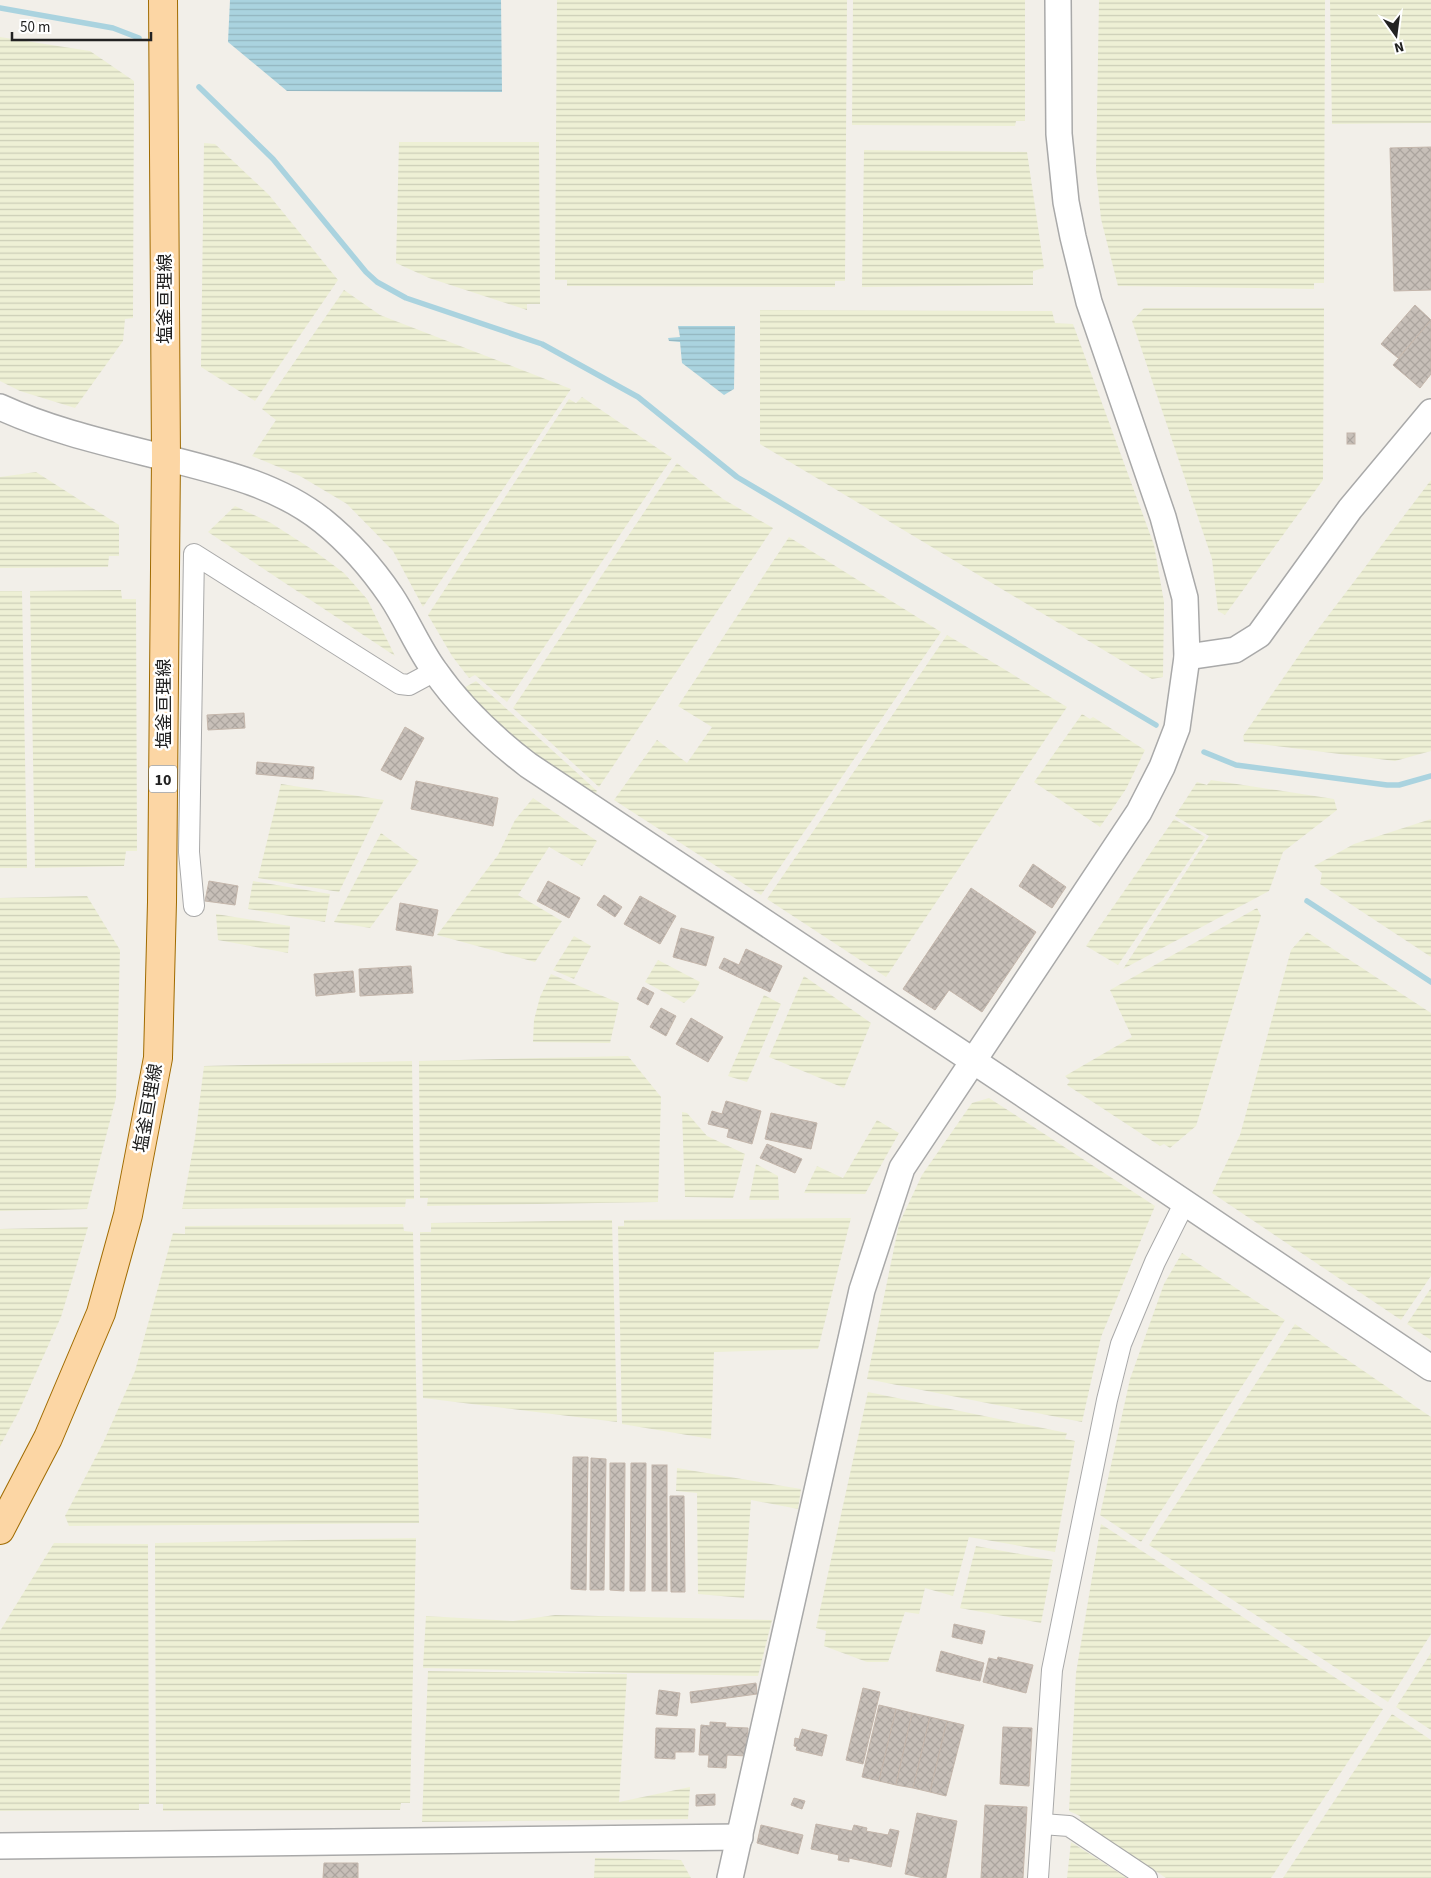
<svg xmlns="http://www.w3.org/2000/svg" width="1431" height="1878" viewBox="0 0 1431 1878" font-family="'Source Sans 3','Noto Sans JP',sans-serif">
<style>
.farmland{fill:url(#farmland-rules)}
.water{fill:url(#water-rules)}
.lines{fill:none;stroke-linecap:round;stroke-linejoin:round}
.stream{stroke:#aad3df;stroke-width:5.5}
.building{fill:url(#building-cross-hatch);stroke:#c4b6ab}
.minor-casing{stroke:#a9a9a9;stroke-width:22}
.tertiary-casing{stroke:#a9a9a9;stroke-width:28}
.primary-casing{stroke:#a06b00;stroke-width:30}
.minor{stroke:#fff;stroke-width:20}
.tertiary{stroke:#fff;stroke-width:25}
.primary{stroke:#fcd6a4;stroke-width:28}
.labels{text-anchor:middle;stroke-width:5;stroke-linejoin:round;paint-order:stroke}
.shield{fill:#fff;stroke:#646464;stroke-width:1}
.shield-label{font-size:16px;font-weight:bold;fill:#222}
.street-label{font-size:18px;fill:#222;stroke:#fff}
</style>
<defs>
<pattern id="farmland-rules" width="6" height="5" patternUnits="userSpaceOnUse" patternTransform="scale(1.25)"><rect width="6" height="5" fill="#eef0d5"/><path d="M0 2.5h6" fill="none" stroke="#ccceb7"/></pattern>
<pattern id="water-rules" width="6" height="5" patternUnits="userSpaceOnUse" patternTransform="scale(1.25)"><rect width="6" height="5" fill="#aad3df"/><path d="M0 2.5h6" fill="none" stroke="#92b5bf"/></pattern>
<pattern id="building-cross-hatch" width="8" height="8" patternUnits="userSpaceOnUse" patternTransform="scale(1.25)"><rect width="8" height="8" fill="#c7bfb8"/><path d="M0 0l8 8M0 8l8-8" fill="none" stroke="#aba49e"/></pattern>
</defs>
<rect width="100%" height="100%" fill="#f2efe9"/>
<!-- farmland -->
<g class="farmland">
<path d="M557,0H847L845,281H835V287L567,286V280H555Z"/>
<path d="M853,0H1025V121H1016L1015,126L852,125Z"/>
<path d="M1099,0H1325L1324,283H1314V289L1118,286L1101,219L1096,170Z"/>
<path d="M1330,0H1431V123L1332,124Z"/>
<path d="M0,37L90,51L134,81L133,318L125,319L123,341L75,408L20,391L0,381Z"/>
<path d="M399,142H539L540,304H527V310L429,278L396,263Z"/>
<path d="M204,143L215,144L269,195L338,280L255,401L201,367Z"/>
<path d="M864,150L1027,152L1044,268L1033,271V285L862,287Z"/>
<path d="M344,290L380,315L571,389L423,607L393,551L347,504L300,476L252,456L276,420L262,409Z"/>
<path d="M1144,308H1324L1323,480L1225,615L1218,611L1212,559L1132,321Z"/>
<path d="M760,310L1052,311L1055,323L1073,324L1154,545L1164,602L1163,677L1152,679L760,444Z"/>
<path d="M582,397L672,458L507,702L475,675L469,678L452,656L428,615L569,399L576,403Z"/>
<path d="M677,463L723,499L773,528L599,787L513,708Z"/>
<path d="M36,472L119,525V556H109L108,567L0,568V477Z"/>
<path d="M1431,480V751L1395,761L1244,742L1243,736L1306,645Z"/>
<path d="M235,506L271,523L313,550L344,573L367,599L395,656L208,532Z"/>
<path d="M789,537L941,632L761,895L614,800L657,740L687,763L712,727L678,706Z"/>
<path d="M121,590L122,599H136L137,851H126L124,866L35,868L30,591Z"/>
<path d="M0,591H22L27,868H0Z"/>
<path d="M947,635L1067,707L886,977L767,899Z"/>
<path d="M476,681L597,791L594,797L537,758L489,718L464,688Z"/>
<path d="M1082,714L1090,719L1093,717L1145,750L1126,789L1100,827L1034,782Z"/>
<path d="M1211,780L1334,799L1337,810L1283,852L1269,891L1123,969L1209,836L1175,816L1197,782L1207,785Z"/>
<path d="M281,784L384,800L339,892L258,878Z"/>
<path d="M533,798L597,841L582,866L549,847L518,895L562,921L535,962L437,935L498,855L515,820Z"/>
<path d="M1174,819L1205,837L1118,965L1086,946Z"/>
<path d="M1431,819V957L1320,884L1322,873L1314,866L1354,844Z"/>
<path d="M381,833L419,861L370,928L334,922Z"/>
<path d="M253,881L330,894L325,922L248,909Z"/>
<path d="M87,896L120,950L116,1098L87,1209L0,1211V898Z"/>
<path d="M1257,908L1261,916L1196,1126L1170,1148L1164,1144L1160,1146L1067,1085L1070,1081L1065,1076L1132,1037L1110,990Z"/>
<path d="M216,914L290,926L288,953L218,940Z"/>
<path d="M1307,932L1431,1013V1276L1401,1320L1212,1193L1240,1135L1291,950Z"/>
<path d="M574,936L591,946L574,979L553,970Z"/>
<path d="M658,960L700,982L694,994L684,1003L645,982Z"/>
<path d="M551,974L619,1003L610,1043L533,1042L534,1020L540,997Z"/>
<path d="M804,976L871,1023L844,1088L769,1057Z"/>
<path d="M764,995L781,1004L747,1082L728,1076Z"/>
<path d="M628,1056L661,1097L658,1202L427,1206L428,1198H420L419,1061Z"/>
<path d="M412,1061L414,1199H406L405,1207L182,1209L195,1138L204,1066Z"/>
<path d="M989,1098L1155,1206L1101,1337L1082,1422L867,1379L899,1224L922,1175L972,1103Z"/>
<path d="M682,1112L687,1113L707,1136L745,1154L733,1198L685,1197Z"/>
<path d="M877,1120L899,1133L865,1194L804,1193L817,1166L843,1178Z"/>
<path d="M756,1164L778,1176L779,1200H749Z"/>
<path d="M851,1218L818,1349L714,1352L711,1439L622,1424L618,1226H624V1220Z"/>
<path d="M612,1220L617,1422L423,1398L420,1232H431V1223Z"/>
<path d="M403,1224L404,1231L413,1232L419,1523L69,1526L65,1516L103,1443L135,1371L173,1233L185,1234V1226Z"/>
<path d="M88,1227L61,1317L19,1411L0,1446V1229Z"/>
<path d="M1182,1253L1285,1320L1141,1542L1100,1515L1130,1379L1164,1284Z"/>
<path d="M1431,1288V1340L1407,1324Z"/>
<path d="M1295,1324L1431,1417V1634L1388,1702L1149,1545Z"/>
<path d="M868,1392L1067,1433L1065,1439L1075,1441L1055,1552L969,1537L953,1596L925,1588L919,1614L905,1612L888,1662H867L824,1646L826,1631L816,1628Z"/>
<path d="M677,1468L801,1489L798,1509L751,1500L744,1598L698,1594L697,1493L676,1491Z"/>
<path d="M1101,1524L1383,1709L1271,1878H1166L1081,1822L1080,1816L1069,1811L1076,1673Z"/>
<path d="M416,1538L410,1803H401L400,1810L163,1811V1804H156L155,1543Z"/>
<path d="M54,1543L148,1544L149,1804H139V1810L0,1811V1631Z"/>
<path d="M976,1546L1053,1560L1041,1623L960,1608Z"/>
<path d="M555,1615L772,1620L758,1676L423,1668L426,1616L513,1621Z"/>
<path d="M1431,1653V1730L1396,1707Z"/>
<path d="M428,1671L627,1674L619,1802L690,1787L688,1819L422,1822Z"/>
<path d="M1392,1714L1431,1740V1878H1283Z"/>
<path d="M1071,1842L1127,1878H1067Z"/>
<path d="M595,1858L681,1860L691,1878H594Z"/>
</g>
<!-- water -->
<g class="water">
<path d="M230,0H501L502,92L287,91L228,42Z"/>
<path d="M678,326H735L734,389L724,395L682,363L680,342L669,341L668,338L680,337Z"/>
</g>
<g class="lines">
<!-- stream -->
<g class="stream">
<path d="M0,8L113,28L139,38"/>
<path d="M199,87L273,159L366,272L377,282L406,298L542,344L638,397L737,477L1156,725"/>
<path d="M1204,752L1236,765L1387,785H1399L1431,776"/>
<path d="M1307,901L1431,982"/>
</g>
</g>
<!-- building -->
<g class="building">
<path d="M1431,147V290L1394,291L1390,148Z"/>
<path d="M1415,305L1431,320L1398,358L1381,344Z"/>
<path d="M1431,320V374L1420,388L1393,365Z"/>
<rect x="1347" y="433" width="8" height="11"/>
<path d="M244,713L245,728L208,730L207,715Z"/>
<path d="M405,727L424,738L401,780L381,770Z"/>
<path d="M257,762L314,767L313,779L256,774Z"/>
<path d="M416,781L498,798L493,826L411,809Z"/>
<path d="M1033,864L1066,887L1052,908L1019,886Z"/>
<path d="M209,881L238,886L235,905L205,901Z"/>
<path d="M548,881L580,898L569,918L537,901Z"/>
<path d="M971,888L1036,932L982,1012L949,990L935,1010L903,989Z"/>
<path d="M604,895L622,907L615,917L597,905Z"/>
<path d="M640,896L676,916L660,944L624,924Z"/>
<path d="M400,903L438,910L433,936L396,930Z"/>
<path d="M681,928L714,937L706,966L673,957Z"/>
<path d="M746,949L782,966L770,992L719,968L724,958L739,965Z"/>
<path d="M411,966L413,993L360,996L359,969Z"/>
<path d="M353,971L355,992L316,996L314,974Z"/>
<path d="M643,987L654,993L648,1005L637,999Z"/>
<path d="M661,1008L676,1016L666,1036L650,1027Z"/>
<path d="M691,1018L723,1037L708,1062L676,1044Z"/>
<path d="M726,1101L761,1111L752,1144L727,1137L729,1129L708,1124L712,1111L722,1114Z"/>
<path d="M771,1113L817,1123L811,1149L765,1139Z"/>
<path d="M767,1144L802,1159L795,1173L760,1158Z"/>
<path d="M573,1457H588L586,1590L571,1589Z"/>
<path d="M591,1458L606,1459L604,1590H590Z"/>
<path d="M610,1463H625L624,1591L610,1590Z"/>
<path d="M631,1463H646L645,1591H630Z"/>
<rect x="652" y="1465" width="15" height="126"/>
<path d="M670,1496H684L685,1592H671Z"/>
<path d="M954,1624L985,1631L982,1644L952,1637Z"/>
<path d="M941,1651L984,1663L980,1681L936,1671Z"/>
<path d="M998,1657L1033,1665L1026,1693L983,1682L989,1658L997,1660Z"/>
<path d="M756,1683L757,1694L691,1703L690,1692Z"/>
<path d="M863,1688L880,1692L863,1764L846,1760Z"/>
<path d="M659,1690L680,1693L677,1716L656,1714Z"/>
<path d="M879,1705L896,1709L879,1781L862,1777Z"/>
<path d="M896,1709L912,1713L896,1785L879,1781Z"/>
<path d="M912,1713L930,1717L913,1788L896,1785Z"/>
<path d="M930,1717L947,1721L930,1792L913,1788Z"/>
<path d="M947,1721L964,1725L946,1796L930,1792Z"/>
<path d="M710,1722L726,1723L725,1727L748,1728L747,1756L727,1755L726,1768L708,1767L709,1755H699L701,1725L710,1726Z"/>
<path d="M1003,1727L1032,1728L1029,1786L1000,1784Z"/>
<path d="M656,1728L695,1729L694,1752H675V1759L655,1758Z"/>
<path d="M802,1729L827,1735L822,1756L796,1750L797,1747L794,1746L795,1738L799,1739Z"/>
<path d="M715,1794V1805L696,1806V1795Z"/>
<path d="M794,1798L805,1801L802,1809L791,1805Z"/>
<path d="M985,1805L1027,1807L1023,1878H981Z"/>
<path d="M917,1813L957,1821L946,1878H924L905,1874Z"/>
<path d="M816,1824L852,1831L854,1825L867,1828L866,1831L888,1835L890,1829L899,1831L891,1867L849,1858V1862L838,1860L839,1855L811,1849Z"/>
<path d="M761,1825L803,1835L798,1854L757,1843Z"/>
<path d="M324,1863H358V1878H323Z"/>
</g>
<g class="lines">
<!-- minor casing -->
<g class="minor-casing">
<g id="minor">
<path d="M194,906L189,852L194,554L400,684L409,685L435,671"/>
<path d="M1042,1824L1069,1826L1147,1878"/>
<path d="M1038,1878L1052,1670L1107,1400L1121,1344L1155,1262L1185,1202"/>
</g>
</g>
<!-- tertiary casing -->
<g class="tertiary-casing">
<g id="tertiary">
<path d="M0,407C52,431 111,444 166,458C221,472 278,485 323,521C349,542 372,568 391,596C407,620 418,648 435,671C460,707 493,738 528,765L1005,1082L1431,1368"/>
<path d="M1187,657L1235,650L1259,635L1350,509L1431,412"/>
<path d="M0,1846L740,1837"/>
<path d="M730,1878L862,1290L902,1168L1139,812L1162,767L1177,728L1187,657L1185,598L1163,517L1089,302L1073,237L1066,202L1059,134L1058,0"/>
</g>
</g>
<!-- primary casing -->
<g class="primary-casing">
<path id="primary" d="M0,1530L48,1438L101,1313L128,1215L158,1058L162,902L166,458L163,0"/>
</g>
<!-- minor -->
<use href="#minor" class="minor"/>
<!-- tertiary -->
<use href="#tertiary" class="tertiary"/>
<!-- primary -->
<use href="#primary" class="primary"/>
</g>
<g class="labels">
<!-- shield labels -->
<rect class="shield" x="149" y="765.5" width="28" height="27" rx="4"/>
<g class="shield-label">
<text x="163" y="785">10</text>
</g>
<!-- street labels -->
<g class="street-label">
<text transform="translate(165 299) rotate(-90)" y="6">塩釜亘理線</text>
<text transform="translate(164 704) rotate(-90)" y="6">塩釜亘理線</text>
<text transform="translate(148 1108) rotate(-80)" y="6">塩釜亘理線</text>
</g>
</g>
<!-- north arrow -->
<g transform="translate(1396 35) rotate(166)" stroke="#ffffff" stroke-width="4" paint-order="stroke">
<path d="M0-4L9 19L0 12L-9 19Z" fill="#222222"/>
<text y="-8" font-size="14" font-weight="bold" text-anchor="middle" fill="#222222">N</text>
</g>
<!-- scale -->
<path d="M12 32v8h139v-8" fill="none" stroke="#222222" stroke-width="2.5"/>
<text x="20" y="32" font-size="15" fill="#222222" stroke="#ffffff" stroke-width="4" paint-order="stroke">50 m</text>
</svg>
